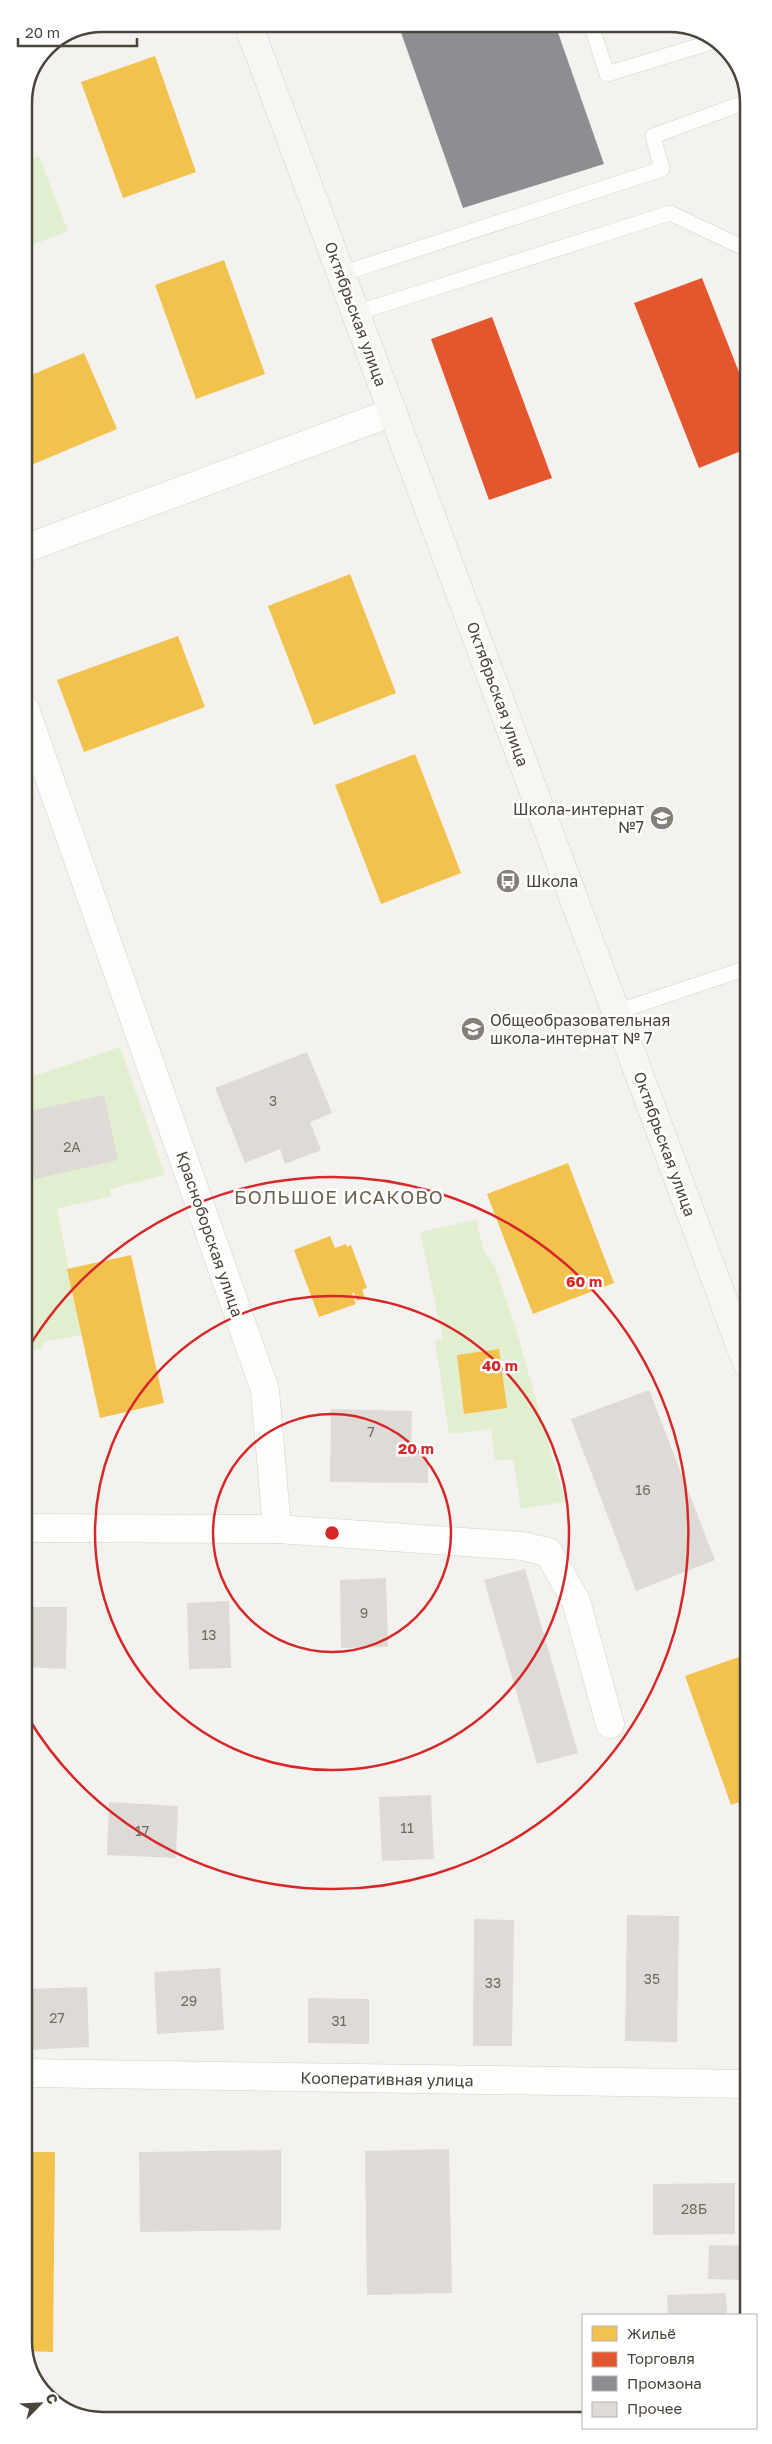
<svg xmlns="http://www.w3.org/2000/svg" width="772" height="2444" viewBox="0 0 772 2444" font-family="'Golos Text',sans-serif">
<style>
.green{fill:#e1eecf}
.homes{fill:#f2c14e}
.shops{fill:#e4572e}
.industry{fill:#8d8d92}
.building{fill:#dedbd6}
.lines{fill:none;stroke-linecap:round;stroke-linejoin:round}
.lane-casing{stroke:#d2d0cb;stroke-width:16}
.street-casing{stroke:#d2d0cb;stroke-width:29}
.secondary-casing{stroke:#d3cfc5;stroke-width:29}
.lane{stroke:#fdfdfc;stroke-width:15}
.street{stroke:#fdfdfc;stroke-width:28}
.secondary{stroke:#f7f6f1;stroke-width:28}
.ring{fill:none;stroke:#d62828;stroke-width:2.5}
.labels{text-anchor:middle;stroke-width:5;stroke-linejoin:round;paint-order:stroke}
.number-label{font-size:14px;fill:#706a61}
.street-label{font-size:16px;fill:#4b4439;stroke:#fff}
.poi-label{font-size:16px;fill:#4b4439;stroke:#fff;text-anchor:start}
.quarter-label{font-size:19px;letter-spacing:1px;fill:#6e6250;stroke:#fff}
.rim{fill:none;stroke:#4b4439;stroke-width:2.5}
.centre{fill:#d62828;stroke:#fff;stroke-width:2.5}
.ring-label{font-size:15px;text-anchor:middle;font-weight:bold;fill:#d62828;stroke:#fff;stroke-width:5;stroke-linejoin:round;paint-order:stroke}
</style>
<rect width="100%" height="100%" fill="#f4f2ee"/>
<!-- green -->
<g class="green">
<path d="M39,156L68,231L24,248V161Z"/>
<path d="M120,1047L165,1175L110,1189L111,1196L57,1209L82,1335L43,1342V1349L25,1351V1079Z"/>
<path d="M476,1220L484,1251L495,1267L515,1326L565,1502L521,1509L513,1459L495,1461L491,1429L449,1434L435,1341L443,1339L420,1232Z"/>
</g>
<!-- homes -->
<g class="homes">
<path d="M155,56L196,172L123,198L81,82Z"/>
<path d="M224,260L265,374L196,399L155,285Z"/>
<path d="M84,353L117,429L24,468V378Z"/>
<path d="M350,574L396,693L314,725L268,606Z"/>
<path d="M178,636L205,707L84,752L57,680Z"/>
<path d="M415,754L461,873L381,904L335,785Z"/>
<path d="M568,1163L614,1283L533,1314L487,1194Z"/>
<path d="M330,1236L335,1248L346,1244L347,1247L351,1245L367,1288L362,1290L365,1298L357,1301L354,1293H352L356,1304L319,1317L294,1250Z"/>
<path d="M131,1255L164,1403L100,1418L67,1269Z"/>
<path d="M499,1349L507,1408L464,1414L457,1355Z"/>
<path d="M747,1654L748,1799L731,1805L685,1676Z"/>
<path d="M26,2152H55L53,2352L26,2351Z"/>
</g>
<!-- shops -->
<g class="shops">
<path d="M702,278L746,390V449L699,468L634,303Z"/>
<path d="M492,317L552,478L489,500L431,339Z"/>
</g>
<!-- industry -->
<path class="industry" d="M398,24H555L604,164L463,208Z"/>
<!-- building -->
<g class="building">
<path d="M307,1052L332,1113L310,1122L321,1150L285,1164L280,1149L245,1163L215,1088Z"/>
<path d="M104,1095L118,1160L35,1179L25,1134V1112Z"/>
<path d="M649,1390L715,1560L636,1591L571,1419Z"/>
<path d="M331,1409L412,1411L411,1453H428V1483L330,1482Z"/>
<path d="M525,1569L578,1753L537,1764L484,1580Z"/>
<path d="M386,1578L388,1647L341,1648L340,1580Z"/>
<path d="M229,1601L231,1668L189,1669L187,1603Z"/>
<path d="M26,1607H67L66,1669L26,1667Z"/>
<path d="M431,1795L434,1859L382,1861L379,1797Z"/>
<path d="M109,1802L178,1806L176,1858L107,1855Z"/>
<path d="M627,1915L679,1916L677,2042L625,2041Z"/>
<path d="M474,1919L514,1920L512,2046H473Z"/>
<path d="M220,1968L224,2030L157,2034L154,1972Z"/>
<path d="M87,1987L89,2047L26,2050V1989Z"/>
<path d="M308,1998L369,1999V2044L308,2043Z"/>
<path d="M449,2149L452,2293L367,2295L365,2151Z"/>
<path d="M281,2150V2230L140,2232L139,2152Z"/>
<path d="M735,2183V2234L653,2235V2184Z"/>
<path d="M709,2245L748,2246V2280L708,2279Z"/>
<path d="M726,2293L727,2315H668L667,2295Z"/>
</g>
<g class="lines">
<!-- lane casing -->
<g class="lane-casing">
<g id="lane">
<path d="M591,24L607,74L715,41"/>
<path d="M341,274L662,169L653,136L746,102"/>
<path d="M356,313L670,213L746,249"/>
<path d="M616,1012L747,968"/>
</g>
</g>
<!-- street casing -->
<g class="street-casing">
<g id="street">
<path d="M24,549L393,412"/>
<path d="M25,709L265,1390L277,1529"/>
<path d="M25,1528L277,1529L522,1546L548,1552L576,1601L610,1724"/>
<path d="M26,2073L748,2084"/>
</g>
</g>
<!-- secondary casing -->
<g class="secondary-casing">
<path id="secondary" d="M248,24L747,1364"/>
</g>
<!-- lane -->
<use href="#lane" class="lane"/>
<!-- street -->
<use href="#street" class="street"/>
<!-- secondary -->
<use href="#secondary" class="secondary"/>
</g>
<!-- distance rings -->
<g class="ring">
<circle cx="332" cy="1533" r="119"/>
<circle cx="332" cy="1533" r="237"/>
<path d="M27 1350A356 356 0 1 1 27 1716"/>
</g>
<!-- icons -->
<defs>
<g id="school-disc" transform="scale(1.25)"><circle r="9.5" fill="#868178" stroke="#fff"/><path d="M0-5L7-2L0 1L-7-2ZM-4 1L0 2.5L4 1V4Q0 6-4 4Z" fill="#fff"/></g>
<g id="bus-disc" transform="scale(1.25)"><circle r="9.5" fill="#868178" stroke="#fff"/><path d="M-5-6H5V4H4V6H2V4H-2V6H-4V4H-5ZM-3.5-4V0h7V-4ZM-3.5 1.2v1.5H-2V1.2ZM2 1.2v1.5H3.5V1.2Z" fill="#fff"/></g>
</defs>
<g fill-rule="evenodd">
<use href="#school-disc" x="662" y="818"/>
<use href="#bus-disc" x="508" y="881"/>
<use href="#school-disc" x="473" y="1029"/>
</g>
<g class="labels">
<!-- number labels -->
<g class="number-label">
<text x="273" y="1106">3</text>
<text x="72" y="1152">2А</text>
<text x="371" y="1437">7</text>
<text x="643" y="1495">16</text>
<text x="364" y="1618">9</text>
<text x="209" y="1640">13</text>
<text x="407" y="1833">11</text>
<text x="142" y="1836">17</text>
<text x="652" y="1984">35</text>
<text x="493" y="1988">33</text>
<text x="189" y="2006">29</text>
<text x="57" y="2023">27</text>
<text x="339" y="2026">31</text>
<text x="694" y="2214">28Б</text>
</g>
<!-- street labels -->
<g class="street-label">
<text transform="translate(356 314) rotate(70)" y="6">Октябрьская улица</text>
<text transform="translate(498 694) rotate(70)" y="6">Октябрьская улица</text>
<text transform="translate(665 1144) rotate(70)" y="6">Октябрьская улица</text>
<text transform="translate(210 1234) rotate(71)" y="6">Красноборская улица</text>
<text transform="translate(387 2079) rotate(1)" y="6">Кооперативная улица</text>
</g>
<!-- poi labels -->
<g class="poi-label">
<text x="644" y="815" text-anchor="end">Школа-интернат<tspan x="644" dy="18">№7</tspan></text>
<text x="526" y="887">Школа</text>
<text x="490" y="1026">Общеобразовательная<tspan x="490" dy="18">школа-интернат № 7</tspan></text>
</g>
<!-- quarter labels -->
<g class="quarter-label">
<text x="339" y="1204">БОЛЬШОЕ ИСАКОВО</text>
</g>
</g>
<!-- crop -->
<path d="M0 0H772V2444H0ZM103 32H669A71 71 0 0 1 740 103V2341A71 71 0 0 1 669 2412H103A71 71 0 0 1 32 2341V103A71 71 0 0 1 103 32Z" fill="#fff" fill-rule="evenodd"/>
<path class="rim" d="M103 32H669A71 71 0 0 1 740 103V2341A71 71 0 0 1 669 2412H103A71 71 0 0 1 32 2341V103A71 71 0 0 1 103 32Z"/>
<circle cx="332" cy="1533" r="8" class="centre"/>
<g class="ring-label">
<text x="584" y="1287">60 m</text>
<text x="500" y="1371">40 m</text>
<text x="416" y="1454">20 m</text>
</g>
<!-- legend -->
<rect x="582" y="2314" width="175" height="115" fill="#ffffff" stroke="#b7b4b0"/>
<rect x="592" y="2326" width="25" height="15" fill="#f2c14e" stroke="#b7b4b0"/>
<text x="627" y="2339" font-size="15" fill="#4b4439">Жильё</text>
<rect x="592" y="2352" width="25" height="15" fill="#e4572e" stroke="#b7b4b0"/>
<text x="627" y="2364" font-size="15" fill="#4b4439">Торговля</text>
<rect x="592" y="2376" width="25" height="15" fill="#8d8d92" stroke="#b7b4b0"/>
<text x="627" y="2389" font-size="15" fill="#4b4439">Промзона</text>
<rect x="592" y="2402" width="25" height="15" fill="#dedbd6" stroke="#b7b4b0"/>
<text x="627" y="2414" font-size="15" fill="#4b4439">Прочее</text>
<!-- north arrow -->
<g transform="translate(40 2404) rotate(66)" stroke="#ffffff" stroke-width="4" paint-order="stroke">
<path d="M0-4L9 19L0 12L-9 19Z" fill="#4b4439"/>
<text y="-8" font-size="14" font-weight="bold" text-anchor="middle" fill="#4b4439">С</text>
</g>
<!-- scale -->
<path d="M18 38v8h119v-8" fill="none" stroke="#4b4439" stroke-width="2.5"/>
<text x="25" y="38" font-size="15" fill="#4b4439" stroke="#ffffff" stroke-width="4" paint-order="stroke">20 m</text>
</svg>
